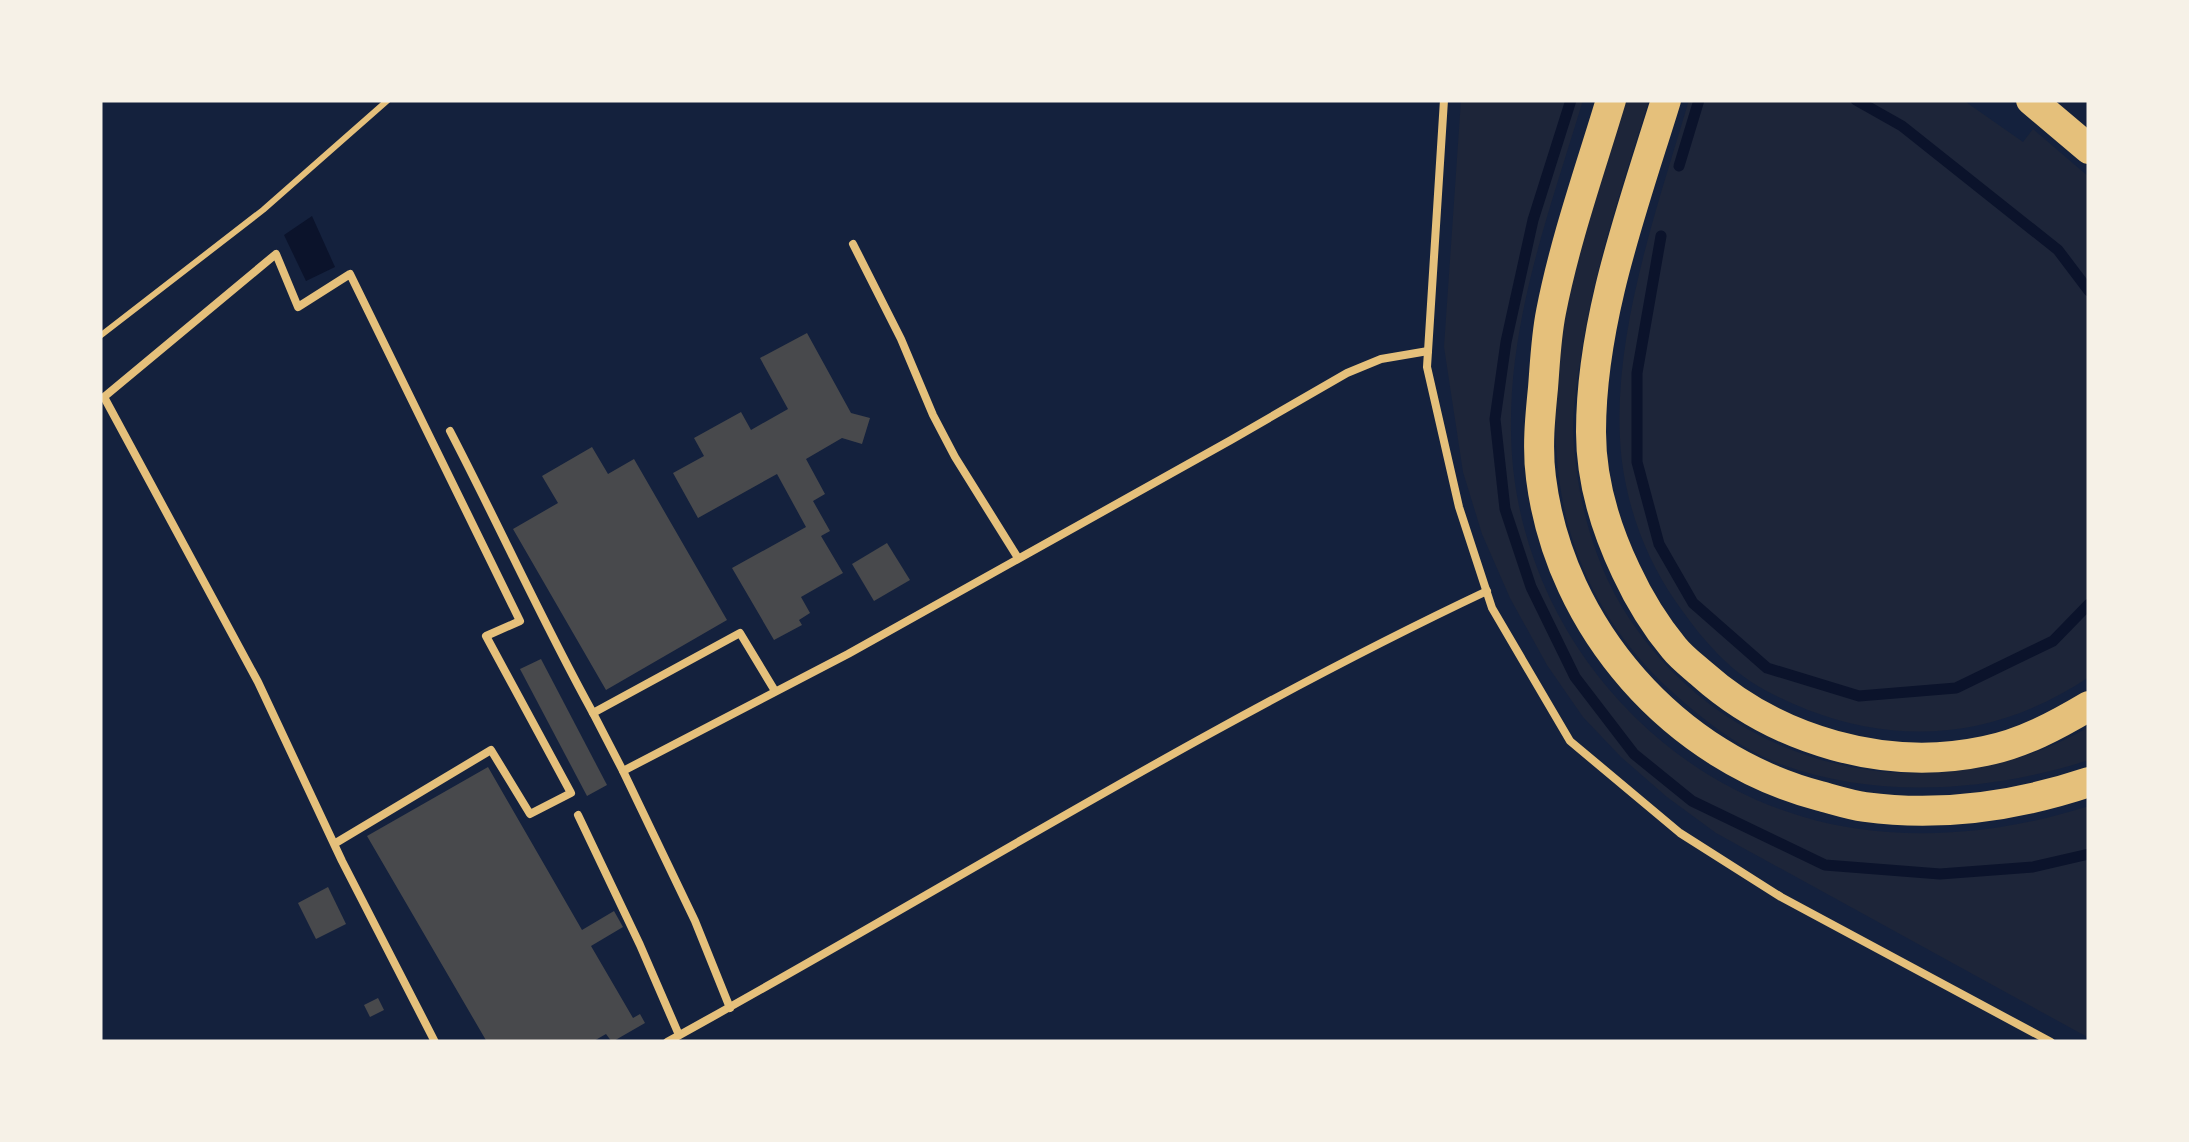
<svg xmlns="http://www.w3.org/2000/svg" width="2189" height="1142" viewBox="0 0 2189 1142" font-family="Roboto,sans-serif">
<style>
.green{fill:#1d2539}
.water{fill:#0b132b}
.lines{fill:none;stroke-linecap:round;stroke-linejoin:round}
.stream{stroke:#0b132b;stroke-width:11}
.building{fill:#48494c}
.path{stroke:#e5c07b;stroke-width:6}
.service{stroke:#e5c07b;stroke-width:8}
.motorway{stroke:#e5c07b;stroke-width:30}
</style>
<rect width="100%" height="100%" fill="#14213d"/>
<!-- green -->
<g class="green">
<path d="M1461,100H1583C1551,207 1509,317 1511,431C1513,638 1680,819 1888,832C1957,837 2023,827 2089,806V1038L1716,833L1667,797L1621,757L1583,717L1547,665L1510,598L1482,534L1463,472L1444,347Z"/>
<path d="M1621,100H1649C1623,184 1594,268 1581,356C1577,380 1573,407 1573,431C1576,495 1593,564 1629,618C1730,771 1930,818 2089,727V760C1992,791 1881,800 1783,765C1741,750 1702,719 1670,690C1625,649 1590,596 1572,538C1556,489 1554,432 1555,380C1556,348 1565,315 1572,283C1586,221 1603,161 1621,100Z"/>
<path d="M1689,100H1963L2023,142L2033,129L2089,177V677C2002,735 1907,748 1808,710C1778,698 1747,683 1724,660C1706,643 1690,622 1676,602C1647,560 1629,513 1622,462C1608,345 1656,212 1689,100Z"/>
</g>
<!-- water -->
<path class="water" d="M312,216L335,267L306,281L284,235Z"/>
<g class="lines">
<!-- stream -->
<g class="stream">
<path d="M1571,100L1533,220L1506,342L1495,419L1505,509L1531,587L1575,677L1634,754L1692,801L1825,865L1940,874L2033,867L2089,854"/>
<path d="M1856,100L1902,126L2058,250L2089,291"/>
<path d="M1679,166L1699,100"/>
<path d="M1661,236L1637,373V462L1659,544L1693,603L1767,668L1859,696L1956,688L2053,641L2089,604"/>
</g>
</g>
<!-- building -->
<g class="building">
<path d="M807,333L851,413L870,418L862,444L842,438L806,459L825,494L813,501L830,531L821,536L843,573L801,597L810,613L799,620L802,625L774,640L732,568L806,527L777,474L698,518L673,473L704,456L694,438L741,412L751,430L788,409L760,358Z"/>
<path d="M592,447L608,474L634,459L727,620L606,690L513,529L558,503L542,476Z"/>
<path d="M887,543L910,580L874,601L852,564Z"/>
<path d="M541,659L607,785L587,796L520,669Z"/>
<path d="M488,767L582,930L614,911L623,927L591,946L633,1018L640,1014L645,1023L612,1042L606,1034L592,1042H487L367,836Z"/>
<path d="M328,887L346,924L316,939L298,903Z"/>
<path d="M378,998L384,1010L370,1017L364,1005Z"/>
</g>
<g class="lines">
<!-- path -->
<path class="path" d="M100,336L263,210L388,100"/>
<!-- service -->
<g class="service">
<path d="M1444,100L1427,367L1459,507L1492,608L1570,741L1680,833L1781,897L2051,1042"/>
<path d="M853,244L901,339L933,415L955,457L1018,558"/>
<path d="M450,431C499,525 542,621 593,713"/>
<path d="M623,771L593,713L740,633L775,691"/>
<path d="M578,815L640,945L679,1035"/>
<path d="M334,844L491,750L530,814L571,793L486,636L520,621L350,274L298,307L276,254L104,397L258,682L334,844L342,861L435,1042"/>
<path d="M730,1008L695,921L623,771L848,654L1231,440L1347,373L1381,359L1428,351"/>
<path d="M667,1042C940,892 1205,724 1487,591"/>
</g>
<!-- motorway -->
<g class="motorway">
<path d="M1611,100C1590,170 1565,240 1551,312C1546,337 1545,363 1543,388C1540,418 1537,448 1541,478C1560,629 1675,758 1820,796C1835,800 1850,805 1865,807C1940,817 2017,806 2089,782"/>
<path d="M1666,100C1633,207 1591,320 1591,432C1591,480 1606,529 1626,571C1639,599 1654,624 1674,648C1682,658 1693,666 1702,674C1777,741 1886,772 1985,751C2022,744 2057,725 2089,706"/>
<path d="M2031,100L2089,149"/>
</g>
</g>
<!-- border -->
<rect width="2189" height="1142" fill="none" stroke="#f6f1e7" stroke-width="205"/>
</svg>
